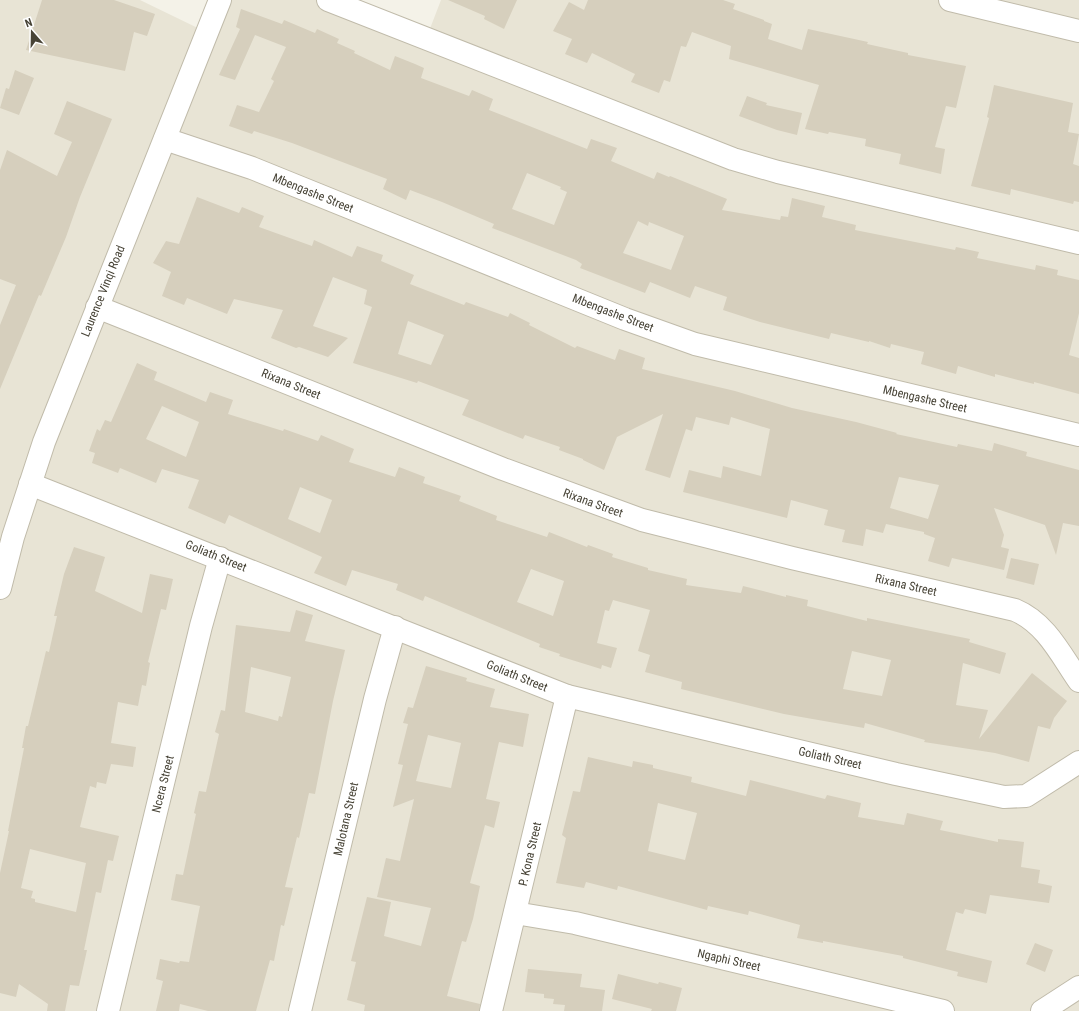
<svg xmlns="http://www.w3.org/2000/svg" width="1079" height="1011" viewBox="0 0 1079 1011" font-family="'Roboto Condensed',sans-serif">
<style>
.residential{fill:#e8e4d5}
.building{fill:#d6cfbd;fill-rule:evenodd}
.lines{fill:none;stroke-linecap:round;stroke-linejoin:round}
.minor-casing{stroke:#c0bbaa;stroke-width:24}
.minor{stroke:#fff;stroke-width:22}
.labels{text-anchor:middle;stroke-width:3;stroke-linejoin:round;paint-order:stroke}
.street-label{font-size:12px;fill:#474336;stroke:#fff}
</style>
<rect width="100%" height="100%" fill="#f4f2e8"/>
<!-- residential -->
<path class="residential" d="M0,0H140L206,32L220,0H329L426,39L441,0H1079V1011H0Z"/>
<!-- building -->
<g class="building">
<path d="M42,0H114L155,14L147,36L134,32L125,71L26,50Z"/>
<path d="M448,0H517L504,29L484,19L485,16Z"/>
<path d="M588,0H723L735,4L733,9L764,20V21L772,24L768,39L802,50L808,29L868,42L867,44L908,53V55L966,66L956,108L946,106L935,147L945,149L941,174L899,164L901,154L865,146L866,139L829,132L828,134L805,129L819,85L729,59L731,46L692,32L686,47L681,46L670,82L664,80L659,93L631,82L635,74L592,53L587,63L565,54L572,39L553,31L569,2L584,10Z"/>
<path d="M241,9L282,24L284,20L315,33L317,29L339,39L337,43L355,51L354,53L390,70L395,56L415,64L424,68L421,78L469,96L472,90L493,99L489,110L587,149L591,139L617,148L611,161L654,179L657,172L669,177L670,176L727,199L722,210L780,220L781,216L788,217L792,198L825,206L822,217L856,225L855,230L955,250L956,247L979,252L977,258L1035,270L1036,265L1058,270L1057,275L1079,280V313L1069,355L1079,358V394L1034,382V384L995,374V377L958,366L956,374L921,364L924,352L891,344L890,348L869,341V342L831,333L829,339L760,322L723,310L727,297L695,286L690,298L650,282L645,293L580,268L582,264L576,260L492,228L494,224L442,202L410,190L406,200L383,189L387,179L292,143L254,131L252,134L229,126L237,105L259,112L274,81L271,79L286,47L255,35L235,80L219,75L240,29L236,27ZM527,173L561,187L560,189L567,192L554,225L512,209ZM638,221L648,226L649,222L684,236L671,270L623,253Z"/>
<path d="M15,70L34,78L19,115L0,108L6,88L9,89Z"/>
<path d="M994,85L1073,103L1068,132L1079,134L1073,164L1079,166V202L1074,201L1073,204L1011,189L1010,195L971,186L989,118L987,117Z"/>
<path d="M747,96L767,103L766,105L802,113L797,135L777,130L739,116Z"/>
<path d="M67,101L112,119L80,197L66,237L41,296L39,295L0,389V325L16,285L0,279V170L7,150L57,176L72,142L54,134Z"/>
<path d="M197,197L239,213L242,207L264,216L259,227L312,246L314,240L352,257L357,246L383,255L381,261L414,275L410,284L464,305L466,302L508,317L510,313L530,323L529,325L575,348L577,346L615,360L619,349L645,358L642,369L735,391L792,408L856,422L897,433L896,434L957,447L958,444L992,451L994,443L1027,452L1026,456L1079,470V526L1063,523L1056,555L1045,525L994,508L1004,535L1001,547L1009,549L1004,570L952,558L949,567L928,561L935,538L924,534V532L886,524L883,533L866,529L863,546L842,542L845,530L824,525L828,510L791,500L787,518L683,492L689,470L721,478L723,466L761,476L770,429L731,417L729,425L696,417L692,431L686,429L670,478L645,470L663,414L617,437L604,470L583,460V459L559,450L560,447L525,435L523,439L462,415L469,400L418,381L417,383L353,363L372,307L364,304L367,290L333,277L313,326L348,338L328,357L299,347L296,348L271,338L283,310L234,299L227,314L187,298L184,305L162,296L171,272L153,263L166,241L179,244ZM408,321L444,335L431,365L398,354ZM899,477L939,485L928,519L890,508Z"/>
<path d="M137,363L157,372L154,380L206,402L210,392L233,400L228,414L283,431L284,429L318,441L321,435L354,449L349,462L395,477L399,467L425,477L423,483L461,496L459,501L497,516L496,520L547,537L549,532L587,547L588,545L613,554L612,557L648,568V570L687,579L686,585L741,593L743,586L786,597V595L808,600L807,606L867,621V618L970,639L969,642L1006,653L1000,674L963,663L956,705L988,710L979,739L1032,673L1067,701L1054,718L1050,729L1038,726L1029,762L995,753L924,742L925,740L865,723L864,728L784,714L681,689L682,682L645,672L650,655L638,651L650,610L613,600L609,611L605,610L597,643L617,648L611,668L602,665L601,669L559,656L560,654L539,647L540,644L425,596L423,601L396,590L398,584L352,570L346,586L314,573L322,557L229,515L225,524L188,508L199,480L162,469L156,483L120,468L118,473L92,463L95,453L89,451L97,429L100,431L105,420L111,422ZM162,406L199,422L186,457L146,439ZM300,487L332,500L320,533L288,519ZM531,569L564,581L553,616L517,602ZM852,651L891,660L882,696L843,689Z"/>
<path d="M74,547L105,557L95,591L142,613L150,574L173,579L166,610L161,609L148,662L150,663L146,686L142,685L138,706L118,702L111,743L136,747L133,767L111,764L106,784L97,782L96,788L90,786L80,827L119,836L113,861L108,860L101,893L96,892L84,950H87L79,986L70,985L65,1011H47L48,1004L19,984L16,997L0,993V873L9,831H8L24,748H22L26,726H28L46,651L49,652L57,616H54L64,574ZM30,849L86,863L76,912L35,902V899L31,898L33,891L21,888Z"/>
<path d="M1011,558L1039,564L1034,585L1006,578Z"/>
<path d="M296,610L313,615L305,641L345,650L333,701L315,794L309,793L299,838L297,837L285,887L293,888L284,926L281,925L274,961L270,960L256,1011H208L180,1004L179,1011H156L163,981L156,979L160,959L179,963L180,961L189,962L197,921L200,906L171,900L176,874L183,875L196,814L194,813L199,791L206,792L219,734L215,732L221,710L225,711L236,625L290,632ZM251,667L291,677L282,717L279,716L278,721L245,712Z"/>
<path d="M426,666L467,678L466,681L495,689L490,707L529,714L523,747L499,742L486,799L500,802L494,828L485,825L470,883L480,886L473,919L466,942L462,941L447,996L480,1004L479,1011H364L365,1005L347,1000L356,962L351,961L367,897L391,902L384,936L421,946L431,908L377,897L386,858L400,861L414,799L393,807L403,765L398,764L408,724L403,723L408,707L413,708ZM428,735L461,743L451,788L416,781Z"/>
<path d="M588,757L632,767L633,761L653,765V768L692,777L691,782L746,796L750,780L825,799L827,795L861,803L858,817L904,825L907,813L943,821L940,830L998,842V839L1024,842L1021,867L1040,870L1038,883L1052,886L1049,903L990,895L986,914L965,909L963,914L956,912L946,950L992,961L987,983L957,976L958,972L903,958V956L823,941V943L797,938L800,925L749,911L748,915L708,906L707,910L618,886L617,890L586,882L584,888L556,883L566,838L562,835L573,791L580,792ZM658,803L697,813L685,860L648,851Z"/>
<path d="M1035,943L1053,950L1045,972L1026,964Z"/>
<path d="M528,969L582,974L580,987L605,990L602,1011H564L565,1005L553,1004L554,999L544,998V994L525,992Z"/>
<path d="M618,974L658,984L659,982L682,988L676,1011H651L652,1009L612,999Z"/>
</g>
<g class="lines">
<!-- minor casing -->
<g class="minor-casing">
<g id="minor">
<path d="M328,0L733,159L778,172L1079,243"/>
<path d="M950,0L1079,31"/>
<path d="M165,139L252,168L625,319L695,344L1079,435"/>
<path d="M97,307L503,469L642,520L792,558L1015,610C1046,623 1061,655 1079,681"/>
<path d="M30,484L567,696L896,774L1004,797L1026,796L1079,762"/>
<path d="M0,588L13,537L44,442L220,0"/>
<path d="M515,913L575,923L943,1011"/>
<path d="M108,1011L201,626L220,558"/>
<path d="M300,1011L375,699L395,627"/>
<path d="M491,1011L567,696"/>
<path d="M1042,1011L1079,987"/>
</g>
</g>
<!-- minor -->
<use href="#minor" class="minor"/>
</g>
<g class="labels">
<!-- street labels -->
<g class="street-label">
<text transform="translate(313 193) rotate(22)" y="4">Mbengashe Street</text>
<text transform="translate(103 291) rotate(-68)" y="4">Laurence Vinqi Road</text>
<text transform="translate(613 313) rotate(21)" y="4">Mbengashe Street</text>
<text transform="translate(291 384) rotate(22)" y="4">Rixana Street</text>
<text transform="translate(925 399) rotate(13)" y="4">Mbengashe Street</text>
<text transform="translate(593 503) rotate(20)" y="4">Rixana Street</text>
<text transform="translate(216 556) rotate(22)" y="4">Goliath Street</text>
<text transform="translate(906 585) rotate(13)" y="4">Rixana Street</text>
<text transform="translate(517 676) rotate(22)" y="4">Goliath Street</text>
<text transform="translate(830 758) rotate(13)" y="4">Goliath Street</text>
<text transform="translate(163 784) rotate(-76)" y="4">Ncera Street</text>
<text transform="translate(346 819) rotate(-77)" y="4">Malotana Street</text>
<text transform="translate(530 854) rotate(-77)" y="4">P. Kona Street</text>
<text transform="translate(729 960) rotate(13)" y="4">Ngaphi Street</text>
</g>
</g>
<!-- north arrow -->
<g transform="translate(32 32) rotate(340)" stroke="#ffffff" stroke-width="3" paint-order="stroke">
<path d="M0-3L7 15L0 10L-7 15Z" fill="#474336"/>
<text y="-6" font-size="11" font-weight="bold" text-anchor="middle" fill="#474336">N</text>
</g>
</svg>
